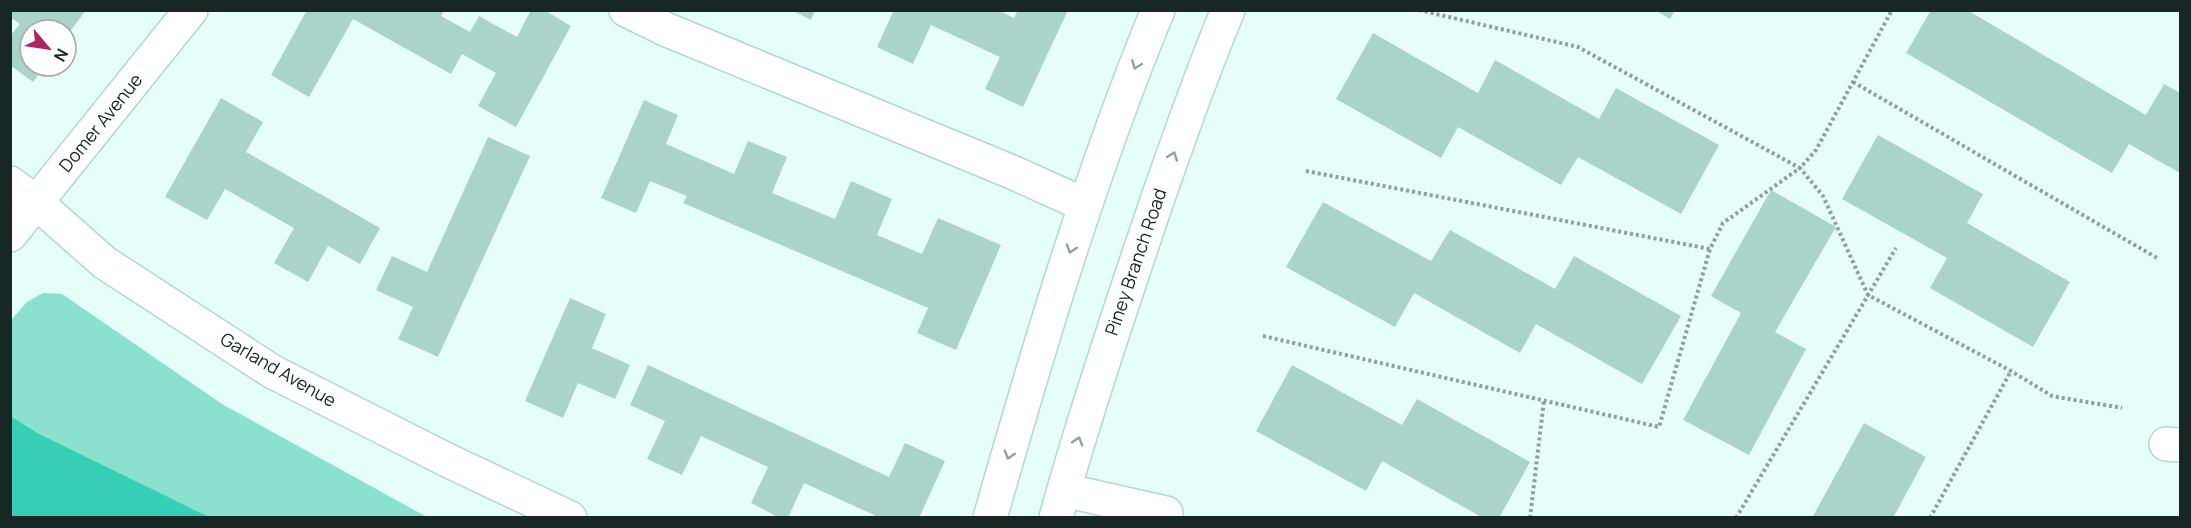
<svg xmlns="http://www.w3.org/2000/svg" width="2191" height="528" viewBox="0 0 2191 528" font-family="Manrope,sans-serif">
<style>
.green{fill:#8ae1ce}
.forest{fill:#36cfb6}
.building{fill:#aad4ca}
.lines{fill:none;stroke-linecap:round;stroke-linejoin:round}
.minor-casing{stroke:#afd9cf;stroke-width:36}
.major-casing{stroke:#afd9cf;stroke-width:36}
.path{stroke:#8ca19c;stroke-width:4;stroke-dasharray:3 3;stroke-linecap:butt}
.minor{stroke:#fff;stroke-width:33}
.major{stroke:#fff;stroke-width:33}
.oneway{stroke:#979e9c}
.labels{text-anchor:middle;stroke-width:4.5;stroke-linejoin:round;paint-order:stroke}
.street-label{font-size:18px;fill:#172723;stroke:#fff}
</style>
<rect width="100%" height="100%" fill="#e5fef8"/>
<!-- green -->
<path class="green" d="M43,293L62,294L222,404L427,517L11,518V320L27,302Z"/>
<!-- forest -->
<path class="forest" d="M10,416L37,433L209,517H11Z"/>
<!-- building -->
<g class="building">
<path d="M10,10H86L66,37V30H30V66H45L33,82L10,65V36L20,24L10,17Z"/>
<path d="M307,10H444L441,16L470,32L479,16L517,37L531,10H544L571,26L516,127L478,106L496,73L462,54L451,74L353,19L309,97L271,75Z"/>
<path d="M791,10H815L811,20Z"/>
<path d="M894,10H998L1014,18L1018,10H1068L1023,107L985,89L1000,57L931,25L913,64L877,47Z"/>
<path d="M1655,10H1675L1670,19Z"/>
<path d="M1931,10H1967L2146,115L2164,84L2180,93V173L2129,144L2112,173L1906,53Z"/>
<path d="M1373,33L1478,93L1495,60L1599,119L1616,88L1719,145L1681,214L1578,157L1561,185L1458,127L1441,158L1336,99Z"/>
<path d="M221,98L263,122L246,152L380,228L360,264L328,246L308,282L274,263L294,228L225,189L207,220L165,197Z"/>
<path d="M644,100L678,115L666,144L734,174L748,141L787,157L772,193L835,219L851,181L892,199L877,235L922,254L938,218L1001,245L956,350L917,333L928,308L683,203L687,196L650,181L636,213L601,198Z"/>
<path d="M1878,135L1983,194L1967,223L2070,282L2033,347L1930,288L1947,258L1842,199Z"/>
<path d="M488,137L530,156L438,357L398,339L413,307L376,290L392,256L427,272Z"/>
<path d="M1771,190L1836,227L1775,332L1806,349L1749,455L1683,420L1741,313L1711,296Z"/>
<path d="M1323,202L1431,261L1450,230L1555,289L1574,256L1681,316L1642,384L1536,324L1520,353L1414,293L1395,327L1286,267Z"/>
<path d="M570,298L606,314L592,348L630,365L615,399L578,383L563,418L525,401Z"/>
<path d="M648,365L889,477L905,443L945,461L919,518H873L874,515L804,483L788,518H780L751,503L768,467L701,436L682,475L647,459L665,421L630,405Z"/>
<path d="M1292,365L1402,425L1417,399L1530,462L1499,518H1483L1382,461L1366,491L1256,431Z"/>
<path d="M1864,423L1926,457L1893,518H1812Z"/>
</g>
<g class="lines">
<!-- minor casing -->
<g class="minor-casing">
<g id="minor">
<path d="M626,10L665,29L1012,172L1085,205"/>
<path d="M10,183L37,203L105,263L273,372L449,461L570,518"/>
<path d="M10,235L191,10"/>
<path d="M2166,444L2180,445"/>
<path d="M1064,490L1166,513"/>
</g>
</g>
<!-- major casing -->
<g class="major-casing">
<g id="major">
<path d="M990,518C1039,346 1090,175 1158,10"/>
<path d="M1056,518C1077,441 1102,365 1127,290C1158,196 1190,102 1228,10"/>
</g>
</g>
<!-- path -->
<g class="path">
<path d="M1419,10L1578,47L1800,168L1816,150L1892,10"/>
<path d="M1853,82L2157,258"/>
<path d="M1306,171L1710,249"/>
<path d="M1263,336L1659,427L1710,249L1723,223L1800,168L1823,196L1868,295L2011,371L2052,396L2122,408"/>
<path d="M1530,518L1544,400"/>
<path d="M1736,518L1896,248"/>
<path d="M1930,518L2011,371"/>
</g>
<!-- minor -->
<use href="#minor" class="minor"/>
<!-- major -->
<use href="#major" class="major"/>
</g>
<!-- one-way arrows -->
<defs><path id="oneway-chevron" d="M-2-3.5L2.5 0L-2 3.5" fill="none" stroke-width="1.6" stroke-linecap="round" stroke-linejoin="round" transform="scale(1.5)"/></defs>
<g class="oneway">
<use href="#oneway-chevron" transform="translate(1136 65) rotate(111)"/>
<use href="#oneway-chevron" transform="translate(1173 156) rotate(-70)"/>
<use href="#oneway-chevron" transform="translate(1071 249) rotate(107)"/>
<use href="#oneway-chevron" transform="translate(1078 441) rotate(-73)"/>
<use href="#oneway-chevron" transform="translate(1009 455) rotate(107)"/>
</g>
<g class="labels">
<!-- street labels -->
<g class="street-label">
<text transform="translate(101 123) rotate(-51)" y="6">Domer Avenue</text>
<text transform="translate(1136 262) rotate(-71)" y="6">Piney Branch Road</text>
<text transform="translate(278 370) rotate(30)" y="6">Garland Avenue</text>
</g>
</g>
<!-- border -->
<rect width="2191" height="528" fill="none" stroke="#172723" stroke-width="24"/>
<!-- north arrow -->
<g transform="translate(48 48) rotate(119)"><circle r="28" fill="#ffffff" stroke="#a2a9a7" stroke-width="1.5"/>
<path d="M0-4.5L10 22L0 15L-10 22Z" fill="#ae2362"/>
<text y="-9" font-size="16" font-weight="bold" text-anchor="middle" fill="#172723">N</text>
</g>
</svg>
